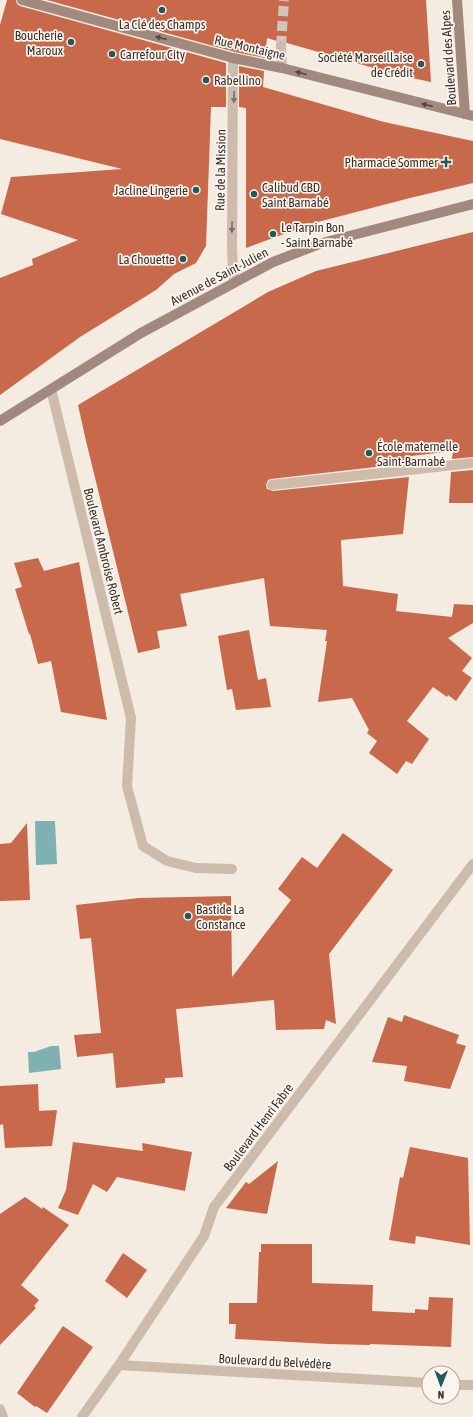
<svg xmlns="http://www.w3.org/2000/svg" width="473" height="1417" viewBox="0 0 473 1417" font-family="'Asap Condensed',sans-serif">
<style>
.water{fill:#7fb0b2}
.building{fill:#c8694b}
.lines{fill:none;stroke-linecap:round;stroke-linejoin:round}
.street-tunnel{stroke:#cfc6bd;stroke-width:10;stroke-dasharray:10 5;stroke-linecap:butt}
.lane{stroke:#cdbbac;stroke-width:10}
.street{stroke:#cdbbac;stroke-width:10}
.secondary{stroke:#a18a7d;stroke-width:10}
.oneway{fill:#544640}
.oneway2{fill:#7d6f65}
.poi-dot{fill:#1f5a5e;stroke:#fbf5ee;stroke-width:1.5}
.labels{text-anchor:middle;stroke-width:3.5;stroke-linejoin:round;paint-order:stroke}
.poi-label{font-size:13px;fill:#3b302b;stroke:#fbf5ee;text-anchor:start}
.street-label{font-size:13px;fill:#3b302b;stroke:#fbf5ee}
</style>
<rect width="100%" height="100%" fill="#f4ebe1"/>
<!-- water -->
<g class="water">
<path d="M35,821H55L57,864L36,865Z"/>
<path d="M51,1046H59L61,1069L29,1073L28,1052H34Z"/>
</g>
<!-- building -->
<g class="building">
<path d="M7,0H16L17,4L20,6L226,63V107H211L206,246L196,263L174,274L156,290L80,337L0,395V278L33,265L32,259L78,240L1,214L11,177L122,169L0,139V25Z"/>
<path d="M47,0H426L431,82L398,75L287,43L284,40H281L277,41L267,38L265,58L235,52Z"/>
<path d="M239,66L264,71L263,87L384,122L473,141V183L410,198L314,223L246,248V108L239,107Z"/>
<path d="M473,232V457L452,459L453,451L411,456L410,463L271,479L268,480L266,485L267,489L273,491L409,477L403,534L341,540L343,586L398,594L396,611L452,617L454,604L473,605V623L448,638L472,658L462,671L472,678L456,701L448,695L447,697L433,687L407,721L429,739L412,764L406,761L397,774L369,753L377,741L367,733L369,730L352,698L318,702L327,641H325L327,630L270,626L264,578L180,594L187,626L157,631L160,648L138,653L86,441L78,405L268,292L316,271Z"/>
<path d="M473,470V503H449L451,472Z"/>
<path d="M38,558L44,571L79,562L107,720L61,712L51,661L38,664L30,634H29L15,589L22,587L14,563Z"/>
<path d="M249,630L258,680L266,678L271,707L236,710L232,689L227,690L218,636Z"/>
<path d="M27,823L30,900L0,901V844L11,843Z"/>
<path d="M343,833L393,870L329,954L336,1024L326,1020L324,1029L276,1030L274,1000L176,1009L183,1077L165,1078V1083L116,1088L113,1053L77,1057L74,1035L101,1033L91,938L80,939L76,905L139,898L231,896L232,977L291,900L278,889L302,857L317,868Z"/>
<path d="M404,1015L459,1035L456,1043L466,1046L450,1089L404,1081L407,1066L372,1062L388,1017L402,1022Z"/>
<path d="M38,1084L39,1111L57,1110L52,1146L5,1148L3,1124L0,1125V1086Z"/>
<path d="M73,1142L143,1151L142,1143L192,1152L185,1191L117,1177L107,1192L93,1184L78,1215L58,1208L66,1190Z"/>
<path d="M410,1147L468,1158L470,1245L416,1236L415,1244L389,1240L400,1177L403,1178Z"/>
<path d="M278,1161L267,1214L226,1208L246,1182L249,1184Z"/>
<path d="M25,1197L42,1209L43,1207L69,1225L21,1285L39,1300L34,1306L36,1308L0,1345V1214Z"/>
<path d="M261,1244H312V1283L373,1285L372,1311L415,1313V1309L428,1310L429,1297L453,1298L451,1347L370,1344V1345L329,1344L235,1339L236,1324H229V1303H257L259,1252H261Z"/>
<path d="M123,1253L147,1270L127,1298L105,1281Z"/>
<path d="M63,1326L93,1347L47,1413L36,1406L35,1407L17,1393Z"/>
</g>
<g class="lines">
<!-- street-tunnel -->
<path class="street-tunnel" d="M281,46L284,0"/>
<!-- lane -->
<g class="lane">
<path d="M131,718L127,786L143,846L167,861L196,868L232,869"/>
<path d="M459,1385H473"/>
</g>
<!-- street -->
<g class="street">
<path d="M281,46L282,68"/>
<path d="M233,58L232,250L234,282"/>
<path d="M51,389L131,718"/>
<path d="M272,485L473,463"/>
<path d="M119,1365L429,1383"/>
<path d="M453,1384L459,1385"/>
<path d="M0,1409L3,1417"/>
<path d="M82,1417L119,1365L204,1236L214,1207L473,864"/>
</g>
<!-- secondary -->
<g class="secondary">
<path d="M22,0L233,58L282,68L473,116"/>
<path d="M457,0L465,114"/>
<path d="M0,421L141,333L273,262L322,243L473,204"/>
</g>
</g>
<!-- one-way arrows -->
<defs><path id="oneway-solid" d="M-6-.8H1V-3.2L6.5 0L1 3.2V.8H-6Z"/></defs>
<g class="oneway">
<use href="#oneway-solid" transform="translate(161 38) rotate(-165)"/>
<use href="#oneway-solid" transform="translate(301 73) rotate(-166)"/>
<use href="#oneway-solid" transform="translate(427 105) rotate(-166)"/>
</g>
<g class="oneway2">
<use href="#oneway-solid" transform="translate(234 97) rotate(91)"/>
<use href="#oneway-solid" transform="translate(232 227) rotate(91)"/>
</g>
<!-- markers -->
<g class="poi-dot">
<circle cx="162" cy="10" r="4"/>
<circle cx="71" cy="42" r="4"/>
<circle cx="112" cy="54" r="4"/>
<circle cx="421" cy="64" r="4"/>
<circle cx="206" cy="80" r="4"/>
<path d="M444 156h4v4h4v4h-4v4h-4v-4h-4v-4h4z"/>
<circle cx="196" cy="190" r="4"/>
<circle cx="254" cy="194" r="4"/>
<circle cx="273" cy="234" r="4"/>
<circle cx="183" cy="259" r="4"/>
<circle cx="369" cy="453" r="4"/>
<circle cx="188" cy="916" r="4"/>
</g>
<g class="labels">
<!-- poi labels -->
<g class="poi-label">
<text x="162" y="29" text-anchor="middle">La Clé des Champs</text>
<text x="63" y="40" text-anchor="end">Boucherie<tspan x="63" dy="15">Maroux</tspan></text>
<text x="120" y="59">Carrefour City</text>
<text x="413" y="62" text-anchor="end">Société Marseillaise<tspan x="413" dy="15">de Crédit</tspan></text>
<text x="214" y="85">Rabellino</text>
<text x="438" y="167" text-anchor="end">Pharmacie Sommer</text>
<text x="262" y="192">Calibud CBD<tspan x="262" dy="15">Saint Barnabé</tspan></text>
<text x="188" y="195" text-anchor="end">Jacline Lingerie</text>
<text x="281" y="232">Le Tarpin Bon<tspan x="281" dy="15">- Saint Barnabé</tspan></text>
<text x="175" y="264" text-anchor="end">La Chouette</text>
<text x="377" y="451">École maternelle<tspan x="377" dy="15">Saint-Barnabé</tspan></text>
<text x="196" y="914">Bastide La<tspan x="196" dy="15">Constance</tspan></text>
</g>
<!-- street labels -->
<g class="street-label">
<text transform="translate(250 47) rotate(13)" y="5">Rue Montaigne</text>
<text transform="translate(448 58) rotate(-94)" y="5">Boulevard des Alpes</text>
<text transform="translate(220 170) rotate(-89)" y="5">Rue de la Mission</text>
<text transform="translate(219 276) rotate(-28)" y="5">Avenue de Saint-Julien</text>
<text transform="translate(104 551) rotate(76)" y="5">Boulevard Ambroise Robert</text>
<text transform="translate(258 1127) rotate(-53)" y="5">Boulevard Henri Fabre</text>
<text transform="translate(275 1361) rotate(3)" y="5">Boulevard du Belvédère</text>
</g>
</g>
<!-- north arrow -->
<g transform="translate(441 1385) rotate(181)"><circle r="19" fill="#fbf5ee" stroke="#aea6a0"/>
<path d="M0-3L7 15L0 10L-7 15Z" fill="#1f5a5e"/>
<text y="-6" font-size="11" font-weight="bold" text-anchor="middle" fill="#3b302b">N</text>
</g>
</svg>
